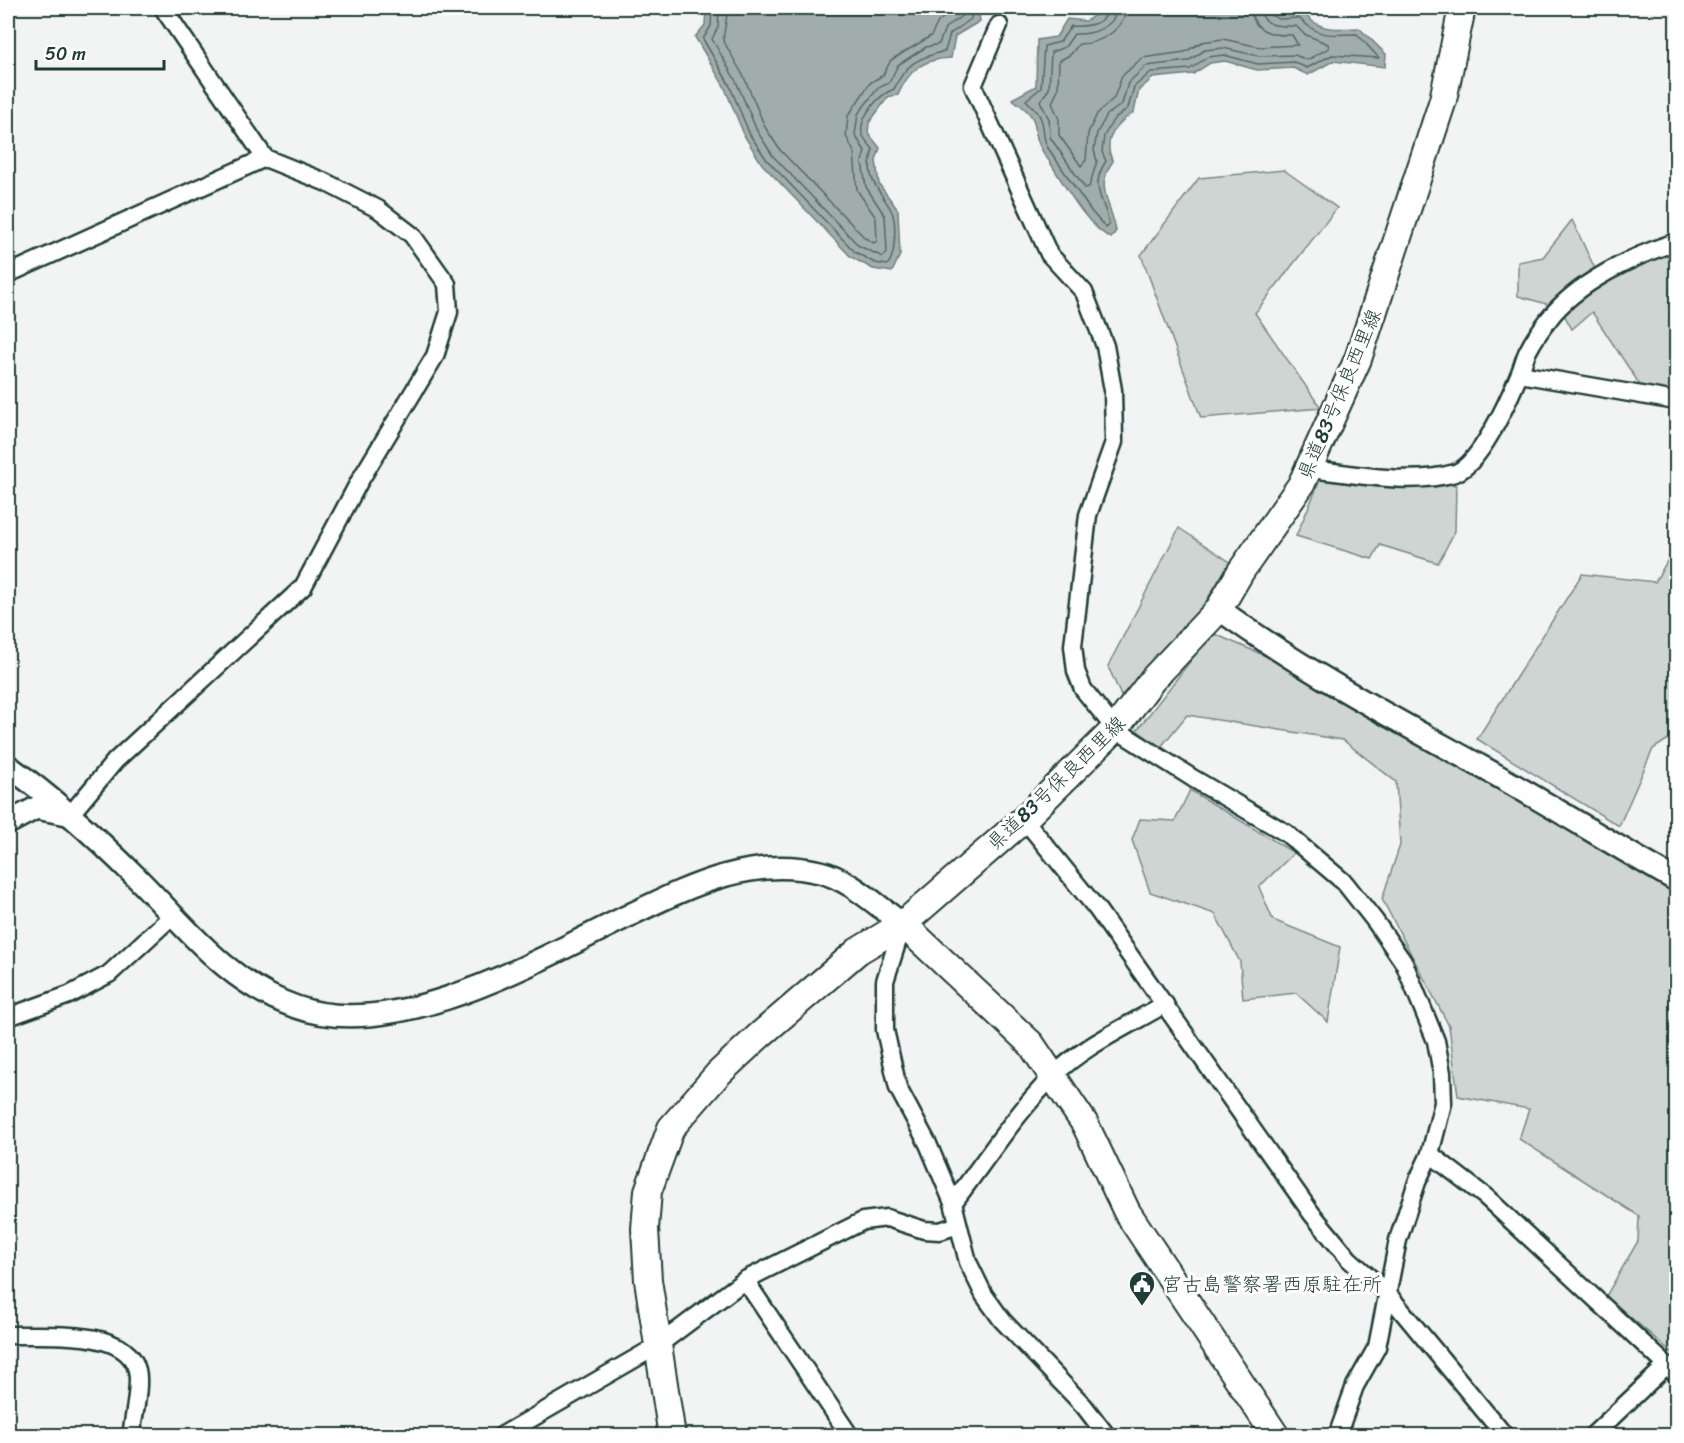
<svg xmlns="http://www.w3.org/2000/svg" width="1684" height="1443" viewBox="0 0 1684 1443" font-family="Sriracha,'Klee One',sans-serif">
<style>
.green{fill:#ced5d3;stroke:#768984;stroke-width:1.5}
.water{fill:#a1adaa;stroke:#6d807b;stroke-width:1.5}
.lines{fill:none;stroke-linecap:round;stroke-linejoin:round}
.shore{stroke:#536a63;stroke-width:1.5}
.minor-casing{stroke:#1f3d34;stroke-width:21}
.tertiary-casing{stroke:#1f3d34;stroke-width:26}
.primary-casing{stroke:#1f3d34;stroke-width:30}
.minor{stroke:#fff;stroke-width:16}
.tertiary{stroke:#fff;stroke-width:21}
.primary{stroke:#fff;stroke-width:26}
.labels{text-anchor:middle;stroke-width:6;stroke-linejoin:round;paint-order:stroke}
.street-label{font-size:20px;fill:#1f3d34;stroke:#fff}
.poi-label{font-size:20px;fill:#1f3d34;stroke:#fff;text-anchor:start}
</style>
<rect width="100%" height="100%" fill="#f2f3f3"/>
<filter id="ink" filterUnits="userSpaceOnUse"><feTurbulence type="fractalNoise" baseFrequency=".0167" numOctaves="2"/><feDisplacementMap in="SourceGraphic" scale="12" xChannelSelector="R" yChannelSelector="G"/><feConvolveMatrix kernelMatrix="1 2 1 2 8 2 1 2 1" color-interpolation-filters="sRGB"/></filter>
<g filter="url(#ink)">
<!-- green -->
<g class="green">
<path d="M1284,170L1337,208L1255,313L1321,408L1201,418L1141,255L1199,178Z"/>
<path d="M1572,220L1596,271L1550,305L1518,296V262L1543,257Z"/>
<path d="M1663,252L1676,268V394L1642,388L1592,312L1572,329L1562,311L1610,276Z"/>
<path d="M1322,476L1456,485L1455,531L1438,563L1380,545L1372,559L1296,536Z"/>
<path d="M1179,528L1230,562L1196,618L1121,696L1108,666Z"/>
<path d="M1676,546V734L1653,749L1619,826L1477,739L1582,574L1655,582Z"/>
<path d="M1212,633L1294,668L1676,887V1356L1606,1296L1638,1241L1639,1216L1519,1139L1529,1109L1458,1096L1449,1026L1382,899L1400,845L1396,782L1343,740L1187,715L1160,748L1137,730Z"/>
<path d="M1190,790L1294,853L1259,887L1273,920L1340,947L1328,1022L1296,993L1243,999L1240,962L1215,914L1150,892L1132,840L1140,819L1175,821Z"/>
</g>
<!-- water -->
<g class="water">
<path d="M706,8H978L980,21L955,36L951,58C922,59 909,70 898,95L888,97L869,123L868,133L880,148L876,160L879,184L898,210L900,255L892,272L873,269L851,257L762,164L745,137L724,86L695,37L705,25Z"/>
<path d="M1104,8H1270L1279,14L1302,11C1318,32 1335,29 1359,28L1386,54L1385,67L1333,61L1308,75L1293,68L1257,70L1225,61L1210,63L1193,74L1153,78L1139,90L1134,112C1116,124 1101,140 1113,161C1094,187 1111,202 1116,231L1111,238C1083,224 1061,177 1043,152C1026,124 1048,124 1012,99L1036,86L1037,40L1056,37L1067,19L1086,21Z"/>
</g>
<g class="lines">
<!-- shore -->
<g class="shore">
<path d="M712,8L711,26L703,39L729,84L750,135L767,160L855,252L875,263L887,265C896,257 897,221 891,210C878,186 864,181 873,149C870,145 863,139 862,133C859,116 880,94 894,89C906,63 918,58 945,51L950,34L971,19L972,8"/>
<path d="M719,8L718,27L712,39L736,81L757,131L773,156L859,246L883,257L887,252L885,216L866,187L862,162L865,151L855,135L858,114L878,88L889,83L898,65L926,47L939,44L945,28L963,15L964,8"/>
<path d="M728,8L723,40L744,77L765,127L780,150L865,238L874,243L877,241L876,218L857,190L854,152L846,136L848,116L870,83L883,75L891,60L931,36L938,22L955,8"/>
<path d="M1109,8C1107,25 1084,27 1071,26L1060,42L1044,46L1041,88L1026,100C1032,107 1038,110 1041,119C1045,130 1042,138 1048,148L1091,211L1106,228L1109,225C1105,198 1088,189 1106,161L1102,152L1104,136L1113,120L1128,108L1134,87L1151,72L1190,69L1208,57L1224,55L1258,64L1294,62L1307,68L1332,55L1379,58L1357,34C1330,34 1320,39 1299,18L1279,19L1269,14L1268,8"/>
<path d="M1117,8C1115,28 1091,35 1074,34L1065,47L1051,52L1049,89L1040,101L1049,119L1050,137L1085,188L1089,187L1097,161L1094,150L1097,133L1107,115L1122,104L1128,83L1146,66L1188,61L1205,50L1223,48L1259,56L1295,55L1307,60L1329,48L1328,44L1304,34L1296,26C1281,26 1262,28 1260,8"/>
<path d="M1126,8C1125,30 1099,44 1079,44L1071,54L1059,61L1058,89L1052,103L1059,119V135L1081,166L1086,160L1088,133L1097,114L1114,98L1122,76L1142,58L1185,52L1202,42L1223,39L1260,47L1298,45L1292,35C1272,36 1252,31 1251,8"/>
</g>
<!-- minor casing -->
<g class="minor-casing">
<g id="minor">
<path d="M999,25L973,86L1049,254L1084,292L1105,346L1113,390L1114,442L1088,515L1073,646L1076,671L1083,689L1115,729L1194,779L1286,833L1345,883L1375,921L1404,963L1436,1041L1442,1073L1443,1103L1430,1154L1417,1182L1398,1240L1377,1347L1355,1386L1337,1436"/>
<path d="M8,274L265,158"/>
<path d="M1520,374L1676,401"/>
<path d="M1310,469C1355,474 1410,486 1455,473C1480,465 1509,399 1519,375C1523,367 1524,357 1529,349C1534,339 1542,328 1549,319C1576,283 1635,255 1676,242"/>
<path d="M70,815L115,761L303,587L359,482L435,356L449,312L447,284L412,235L378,209L325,182L265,158L163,8"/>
<path d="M1024,819L1097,909L1312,1214L1349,1259L1387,1293L1505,1436"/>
<path d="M903,924L885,981V1030L898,1088L928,1144L953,1203L968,1262L984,1295L1002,1320L1084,1406L1107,1436"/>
<path d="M8,1017L69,995L109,974L173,915"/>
<path d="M1430,1154L1486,1197L1676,1374"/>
<path d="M953,1203C985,1161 1015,1114 1053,1076C1083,1046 1128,1026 1165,1004"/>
<path d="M745,1280L850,1436"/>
<path d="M8,1335C43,1336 127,1327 137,1370C141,1386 133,1419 131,1436"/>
<path d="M501,1436L657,1346L745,1280L863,1221L887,1218L924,1230L940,1231L958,1225"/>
<path d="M1592,1436L1667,1365"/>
</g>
</g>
<!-- tertiary casing -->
<g class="tertiary-casing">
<g id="tertiary">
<path d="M1219,609C1301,669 1391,717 1480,766C1546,802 1610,843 1676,880"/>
<path d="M8,766C55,799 96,837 137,878C186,927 227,983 296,1007C398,1044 545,956 636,912C694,884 754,856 820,872C850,879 878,907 903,924"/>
<path d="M8,823L36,808L67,814"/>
</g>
</g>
<!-- primary casing -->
<g class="primary-casing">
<g id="primary">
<path d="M903,924L1031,1044L1085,1124L1127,1212L1276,1436"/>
<path d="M672,1436L648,1280L645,1229L648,1191L671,1128L718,1074L760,1035L858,951L903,924L1024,819L1115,729L1153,679L1219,609L1241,571L1301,485L1358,359L1443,100L1462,8"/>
</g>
</g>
<!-- minor -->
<use href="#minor" class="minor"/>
<!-- tertiary -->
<use href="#tertiary" class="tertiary"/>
<!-- primary -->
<use href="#primary" class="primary"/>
</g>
</g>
<!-- icons -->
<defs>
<g id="civic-pin" transform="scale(1.35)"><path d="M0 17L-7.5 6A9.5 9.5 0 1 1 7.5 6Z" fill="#1f3d34" stroke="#fff"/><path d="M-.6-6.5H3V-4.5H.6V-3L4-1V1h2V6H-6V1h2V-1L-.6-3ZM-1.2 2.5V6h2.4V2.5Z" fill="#fff"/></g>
</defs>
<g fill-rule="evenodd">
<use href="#civic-pin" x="1142" y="1284"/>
</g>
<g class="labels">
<!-- street labels -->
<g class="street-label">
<text transform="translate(1339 394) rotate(-67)" y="7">県道83号保良西里線</text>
<text transform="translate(1056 783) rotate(-44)" y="7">県道83号保良西里線</text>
</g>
<!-- poi labels -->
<g class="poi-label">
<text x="1162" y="1291">宮古島警察署西原駐在所</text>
</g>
</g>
<!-- margin -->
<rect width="1684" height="1443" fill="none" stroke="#fff" stroke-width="30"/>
<rect x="15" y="15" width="1654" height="1413" fill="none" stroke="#1f3d34" stroke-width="2" filter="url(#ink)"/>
<!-- scale -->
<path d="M36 60v9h128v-9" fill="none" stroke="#1f3d34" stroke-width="3"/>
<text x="45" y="60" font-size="18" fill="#1f3d34" stroke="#ffffff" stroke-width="4.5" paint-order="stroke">50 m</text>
</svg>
